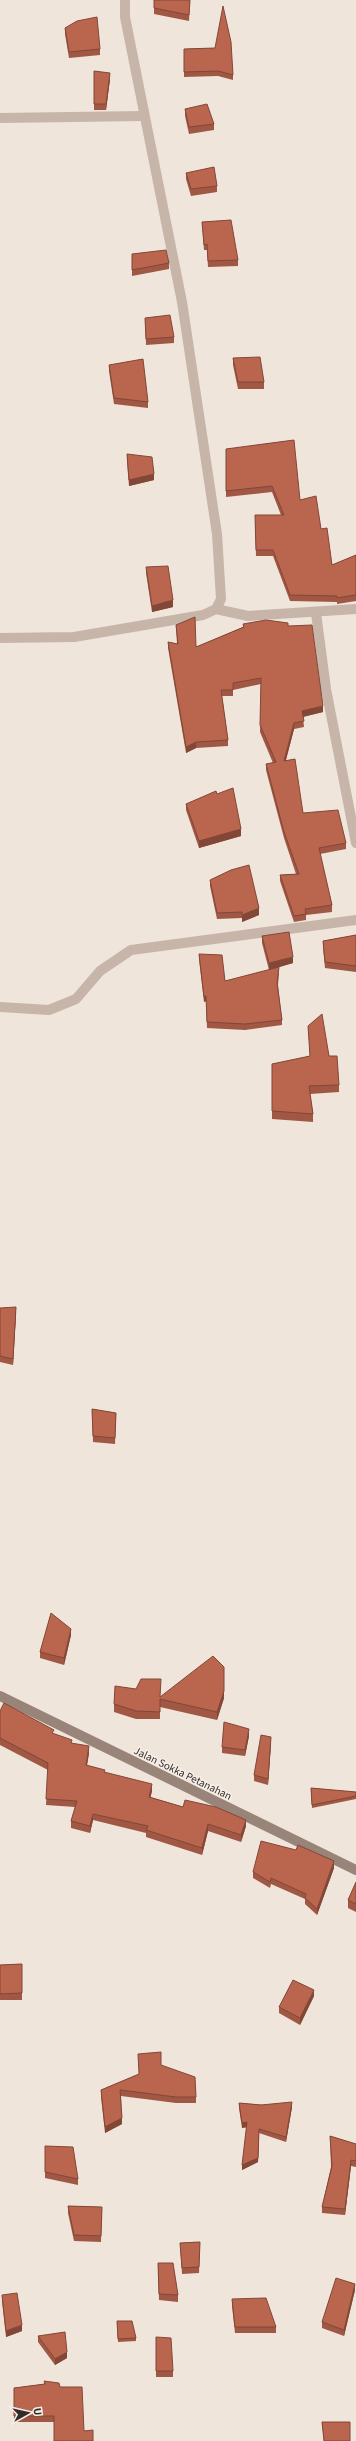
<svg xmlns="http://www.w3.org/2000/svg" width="356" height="2441" viewBox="0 0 356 2441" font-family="'Source Sans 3',sans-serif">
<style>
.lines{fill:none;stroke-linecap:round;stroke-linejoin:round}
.street{stroke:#c6b5a8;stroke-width:10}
.secondary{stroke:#99847a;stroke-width:10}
.wall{fill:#a05743}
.shaded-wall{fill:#824737}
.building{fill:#ba654e;stroke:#824737}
.labels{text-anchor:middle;stroke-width:3;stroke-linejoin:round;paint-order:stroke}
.street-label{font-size:11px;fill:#332b28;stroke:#f7efe7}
</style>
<rect width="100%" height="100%" fill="#efe5db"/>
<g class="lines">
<!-- street -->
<g class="street">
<path d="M0,118L144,116"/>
<path d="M216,609L248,616L356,609"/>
<path d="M316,613L326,689L356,843"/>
<path d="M0,638L74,637L203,615L216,609L221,599L217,534L182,302L125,17V0"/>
<path d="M0,1007L49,1010L76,999L100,971L131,950L356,920"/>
</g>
<!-- secondary -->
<path class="secondary" d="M0,1696L356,1870"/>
</g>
<!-- wall -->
<g class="wall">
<path d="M154,0H190L189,21L154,14Z"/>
<path d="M65,28L100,49V55L69,58L65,34Z"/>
<path d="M215,48L233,75V80L218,76L184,77V49Z"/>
<path d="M94,71L110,79L106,110H94Z"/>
<path d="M185,109L214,124V130L189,134L185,116Z"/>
<path d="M186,173L217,186V192L191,196L186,179Z"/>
<path d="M202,222L238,260V266L208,267L207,250H204Z"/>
<path d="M132,254L169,263V269L132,276Z"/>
<path d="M145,318L174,337V343L146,345Z"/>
<path d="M233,358L264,382V389H238L233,365Z"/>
<path d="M109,365L148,402V408L114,404L109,371Z"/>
<path d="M226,449L300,500L321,529L332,565L356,555V601L337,604V602L290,601L273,556H256L255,521L281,515L272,492L226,497Z"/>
<path d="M127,454L154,480L129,486L127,461Z"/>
<path d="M146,567L173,607L152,612L146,573Z"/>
<path d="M243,624L288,626L323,712L303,717L304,727L294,729L286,760L303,813L346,843V849L320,854L332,905V912L306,915V920L294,922L280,881V875L296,874L284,838L266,770V764L273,763L260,732L261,684L233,690V696H222L228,740V746L196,748L186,753L168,648V642L177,644L176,625L196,647L243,627Z"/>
<path d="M217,794L241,836L199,848L186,810V804Z"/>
<path d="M210,880L259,915L242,922V918L217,919L210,886Z"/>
<path d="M356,935V972L325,968L323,947V941Z"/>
<path d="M262,936L293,963L269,970L262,943Z"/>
<path d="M199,954L225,981L279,973L278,985L282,1020V1025L245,1030L207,1028L206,1001L204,1002L199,959Z"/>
<path d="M308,1026L329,1056L339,1085V1092L310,1094L313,1114V1122L272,1119V1064L310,1056Z"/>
<path d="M0,1308L16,1313L13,1365L0,1362Z"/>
<path d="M92,1409L116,1413L115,1444L93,1442Z"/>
<path d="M71,1635L64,1665L40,1658V1652Z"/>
<path d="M161,1697L224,1698L217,1720L160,1707V1719H136L114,1712V1704Z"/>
<path d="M0,1711L54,1734L72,1743L89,1753L87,1765L105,1773L152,1791L150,1797L246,1826L241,1842L208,1831L202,1855L146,1837V1833L93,1820L90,1833L71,1828V1821L75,1807L46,1805L48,1770L0,1745Z"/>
<path d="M249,1736L245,1756L222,1753V1747Z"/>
<path d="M271,1743L268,1785L254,1781V1775Z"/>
<path d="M311,1788L356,1792V1799L312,1808Z"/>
<path d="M334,1868L317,1915L305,1904V1899L271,1884L270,1888L253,1878V1872Z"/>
<path d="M356,1882V1912L348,1908V1900Z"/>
<path d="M22,1964V2000H0V1965Z"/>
<path d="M314,1996L300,2025L279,2013V2007Z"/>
<path d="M161,2065L196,2097V2103H176L121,2096L122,2124L105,2133L101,2097V2090Z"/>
<path d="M239,2103L292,2107L286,2142L259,2133L258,2162L242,2170L247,2127L242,2128L239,2108Z"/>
<path d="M330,2136L356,2144V2167L351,2166L345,2215L322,2213V2207L331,2167Z"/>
<path d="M45,2146L78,2179V2185L45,2178Z"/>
<path d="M68,2206L102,2207L101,2242L74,2241L68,2213Z"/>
<path d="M200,2242L199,2273L182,2274L180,2243Z"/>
<path d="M158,2263L178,2295V2302L159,2300Z"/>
<path d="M355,2290L344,2336L322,2328V2322Z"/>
<path d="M2,2295L22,2331L6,2337L2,2301Z"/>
<path d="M232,2299L276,2327V2333H235L232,2306Z"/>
<path d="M117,2321L136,2338V2341L118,2342Z"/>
<path d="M38,2336L67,2358L55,2365L38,2342Z"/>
<path d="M156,2337L173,2371V2377H156Z"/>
<path d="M44,2381L60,2387L84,2431L93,2441L54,2422H14V2388L44,2384Z"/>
<path d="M322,2422L350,2441H324Z"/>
</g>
<!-- shaded-wall -->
<g class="shaded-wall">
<path d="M110,73V79L106,110V104Z"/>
<path d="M154,474V480L129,486V480Z"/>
<path d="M173,600V607L152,612V606Z"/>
<path d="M323,706V712L302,717V711Z"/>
<path d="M294,723V729L284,767V761Z"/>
<path d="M196,742V748L186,753V747Z"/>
<path d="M241,829V836L199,848V841Z"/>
<path d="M259,908V915L242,922V915Z"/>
<path d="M293,957V963L269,970V963Z"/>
<path d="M206,996V1001L204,1002V997Z"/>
<path d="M16,1307V1313L13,1365V1359Z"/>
<path d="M71,1629V1635L64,1665V1658Z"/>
<path d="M224,1691V1698L217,1720V1712Z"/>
<path d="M249,1729V1736L245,1756V1750Z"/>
<path d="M271,1737V1743L268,1785V1779Z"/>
<path d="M89,1746V1753L86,1771V1765Z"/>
<path d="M152,1784V1791L149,1804V1797Z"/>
<path d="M93,1814V1820L90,1833V1826Z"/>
<path d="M246,1820V1826L241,1842V1835Z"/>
<path d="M208,1824V1831L202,1855V1848Z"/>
<path d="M334,1861V1868L317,1915V1909Z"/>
<path d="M314,1990V1996L300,2025V2018Z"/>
<path d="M292,2102V2107L286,2142V2137Z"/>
<path d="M122,2118V2124L105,2133V2127Z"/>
<path d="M247,2122V2127L242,2128V2123Z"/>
<path d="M259,2133L258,2162L242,2170V2165Z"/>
<path d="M351,2160V2166L345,2215V2209Z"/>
<path d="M355,2284V2290L344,2336V2330Z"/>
<path d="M22,2325V2331L6,2337V2331Z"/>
<path d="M67,2352V2358L55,2365V2359Z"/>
</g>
<!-- building -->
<g class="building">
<path d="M154,0H190L189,15L154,8Z"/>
<path d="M223,6L231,42L233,75L218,71L184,72V49L215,48Z"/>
<path d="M97,17L100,49L69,52L65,28L77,21Z"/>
<path d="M94,71L110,73L106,104H94Z"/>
<path d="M207,104L214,124L189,127L185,109Z"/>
<path d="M214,167L217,186L191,189L186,173Z"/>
<path d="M231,220L238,260L208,261L207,244L204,245L202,222Z"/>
<path d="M166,250L169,263L132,270V254Z"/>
<path d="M170,315L174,337L146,339L145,318Z"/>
<path d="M260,357L264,382H238L233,358Z"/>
<path d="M143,359L148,402L114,398L109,365Z"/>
<path d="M294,440L300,500L316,496L321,529L327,528L332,565L356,555V595L337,598V596L290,595L273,550H256L255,515H284L272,486L226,491V449Z"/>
<path d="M127,454L152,457L154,474L129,480Z"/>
<path d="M168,566L173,600L152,606L146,567Z"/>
<path d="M195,617L196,647L244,627L243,624L266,620L288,623V626L312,625L323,706L302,711L304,721L294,723L284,761L295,759L303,813L338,810L346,843L319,848L332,905L305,909L306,914L294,916L280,875L299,874L284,832L266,764L276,762L260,725L261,678L233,683V690H221L228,740L196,742L186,747L168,642L178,644L176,625Z"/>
<path d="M233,788L241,829L199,841L186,804L216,791L217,794Z"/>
<path d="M249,865L259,908L242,915V912L217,913L210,880L231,870Z"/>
<path d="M289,932L293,957L269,963L262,936Z"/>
<path d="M356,935V966L325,962L323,941Z"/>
<path d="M199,954L222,955L225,981L279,967L277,983L282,1020L245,1024L207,1022L206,996L204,997Z"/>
<path d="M322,1014L329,1056H337L339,1085L309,1086L313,1114L272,1111V1064L310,1056L308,1026Z"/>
<path d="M16,1307L13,1359L0,1356V1308Z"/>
<path d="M92,1409L116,1413L115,1438L93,1436Z"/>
<path d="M51,1613L71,1629L64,1658L40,1652Z"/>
<path d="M213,1656L224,1667V1691L217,1712L160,1699V1712L136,1711L114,1704L115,1686L136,1689L141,1679H161L160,1697Z"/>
<path d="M4,1703L54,1730L52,1733L72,1740L71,1743L89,1746L86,1765L105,1770L104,1772L152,1784L149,1797L183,1807L185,1800L216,1807L246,1820L241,1835L208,1824L202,1848L146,1830L148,1826L93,1814L90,1826L71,1821L77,1801L46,1799L48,1763L0,1738V1711Z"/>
<path d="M224,1722L249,1729L245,1750L222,1747Z"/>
<path d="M261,1735L271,1737L268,1779L254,1775Z"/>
<path d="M311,1788L356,1792V1796L312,1805Z"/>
<path d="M261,1841L296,1850L298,1845L334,1861L317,1909L305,1898L306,1894L271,1878L270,1882L253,1872Z"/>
<path d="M356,1882V1904L348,1900Z"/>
<path d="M22,1964V1993L0,1994V1965Z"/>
<path d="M293,1980L314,1990L300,2018L279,2007Z"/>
<path d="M161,2052V2065L195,2077L196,2097H176L120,2090L122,2118L105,2127L101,2090L139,2074L138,2054Z"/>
<path d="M292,2102L286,2137L259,2129L258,2158L242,2165L247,2122L242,2123L239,2103L261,2105Z"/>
<path d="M330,2136L356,2144V2161L351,2160L345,2209L322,2207L332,2166Z"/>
<path d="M45,2146L73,2147L78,2179L45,2172Z"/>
<path d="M68,2206L102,2207L101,2236L74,2235Z"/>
<path d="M200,2242L199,2267L182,2268L180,2243Z"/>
<path d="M158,2263H173L178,2295L159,2294Z"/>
<path d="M336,2278L355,2284L344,2330L322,2322Z"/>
<path d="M17,2293L22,2325L6,2331L2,2295Z"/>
<path d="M266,2298L276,2327H235L232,2299Z"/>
<path d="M117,2321H132L136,2338L118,2339Z"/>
<path d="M65,2332L67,2352L55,2359L38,2336Z"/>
<path d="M156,2337L171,2338L173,2371H156Z"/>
<path d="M44,2381L59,2383L60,2387H82L84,2431L93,2430V2441H54V2416H14V2388L45,2384Z"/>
<path d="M322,2422H350V2441H324Z"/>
</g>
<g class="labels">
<!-- street labels -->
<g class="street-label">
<text transform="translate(183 1773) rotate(26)" y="4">Jalan Sokka Petanahan</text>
</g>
</g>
<!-- north arrow -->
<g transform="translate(28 2413) rotate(82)" stroke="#f7efe7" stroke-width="3" paint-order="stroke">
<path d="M0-3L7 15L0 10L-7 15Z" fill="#332b28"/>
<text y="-6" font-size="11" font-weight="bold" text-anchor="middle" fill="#332b28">U</text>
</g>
</svg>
